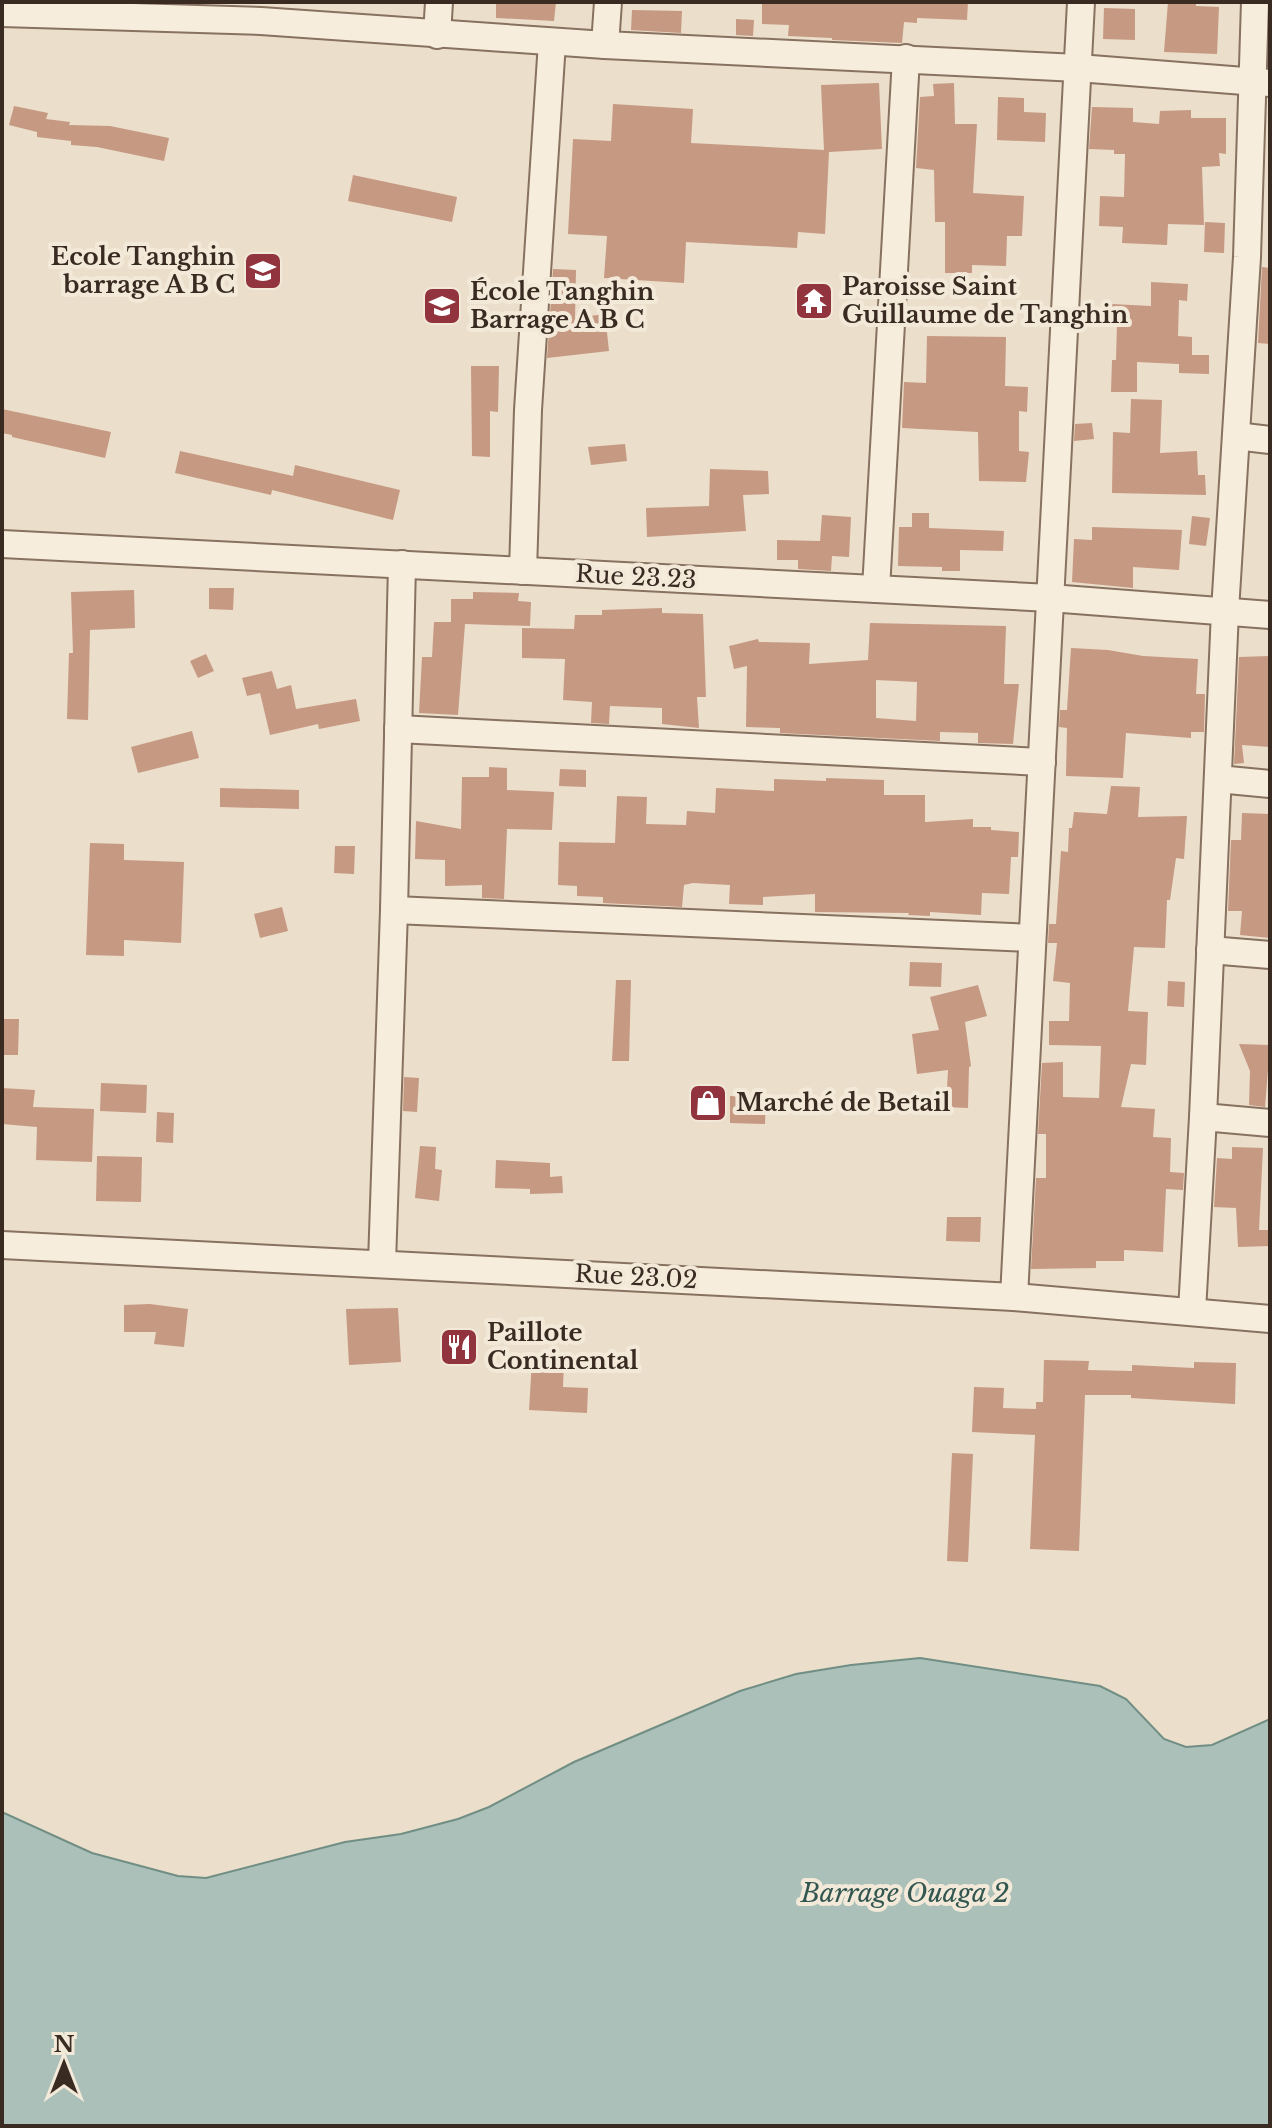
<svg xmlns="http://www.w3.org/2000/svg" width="1272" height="2128" viewBox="0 0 1272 2128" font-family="'Libre Baskerville',serif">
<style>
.water{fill:#aac0b8;stroke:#718e84;stroke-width:2}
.building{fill:#c69983;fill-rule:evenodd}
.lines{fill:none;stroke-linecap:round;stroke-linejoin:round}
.minor-casing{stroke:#87715f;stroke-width:30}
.minor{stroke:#f7eddd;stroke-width:26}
.labels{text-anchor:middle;stroke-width:8;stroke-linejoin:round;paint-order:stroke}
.poi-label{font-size:24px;font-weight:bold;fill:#392b22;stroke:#f3e9d9;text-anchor:start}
.street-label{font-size:24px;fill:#392b22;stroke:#f3e9d9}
.water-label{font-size:26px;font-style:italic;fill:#325751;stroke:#f3e9d9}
</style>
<rect width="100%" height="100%" fill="#ebdeca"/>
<!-- water -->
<path class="water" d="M920,1658L1100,1686L1126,1699L1164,1739L1186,1747L1212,1745L1270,1719V2126H2V1812L92,1853L178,1876L206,1878L345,1842L401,1834L458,1819L489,1807L574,1762L740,1691L796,1674L851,1665Z"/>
<!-- building -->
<g class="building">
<path d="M496,2H556L554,21L496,18Z"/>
<path d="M762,2H968L967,20L917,18V23L904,22L902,43L832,40V38L788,36L789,25L762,24Z"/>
<path d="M1168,2H1196V6L1219,7L1217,54L1164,52Z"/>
<path d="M1104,8L1135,9V40L1103,39Z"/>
<path d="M632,10L682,11L681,33L631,30Z"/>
<path d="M736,19L754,20L753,36L736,35Z"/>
<path d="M879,83L882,149L829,152L825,234L798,232L797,248L686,242L684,283L604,278L607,236L568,234L573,139L611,141L613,104L693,109L691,143L824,150L821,85Z"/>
<path d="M954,83L955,124H977L973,193L1024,196L1022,236H1007L1006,266L972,265V273H945V222H935L934,170L916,168L920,97L934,96L933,84Z"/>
<path d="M998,97L1024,98V112L1046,113L1045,142L997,140Z"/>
<path d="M14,106L48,113L46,119L70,122L69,125L110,126L169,138L164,161L97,147L71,145V141L37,137V132L9,125Z"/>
<path d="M1092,107L1133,108V122L1159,124L1160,111L1191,110V118H1226V154L1219,153L1220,166L1202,167L1204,225L1168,224L1167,245L1122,243L1123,227L1099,226L1100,196L1124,197L1125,154H1114V150L1089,149Z"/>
<path d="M353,175L457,197L452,222L348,201Z"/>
<path d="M1205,222L1225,223L1224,253L1204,252Z"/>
<path d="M1262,267L1270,268V344L1258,343Z"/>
<path d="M553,269L576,270L575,318L605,314L609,351L547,358Z"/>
<path d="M1151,282L1188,284L1187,301L1179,300L1178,336L1192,337V355H1209V374L1179,373V364L1137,362V392H1111L1112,360H1116L1117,324H1112V304L1151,306Z"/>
<path d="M927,336L1006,337L1005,386L1028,387L1027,412L1019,411V451L1029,452L1026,482L979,481L978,432L902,428L904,382L926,383Z"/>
<path d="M471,366H499L498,412L490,411V457L472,456Z"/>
<path d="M1131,399L1162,400L1160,453L1197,451L1198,475H1205L1206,495L1112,493L1113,432L1130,433Z"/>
<path d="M2,409L111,432L105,458L12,437V435L2,433Z"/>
<path d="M1092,423L1094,439L1074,441L1075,424Z"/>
<path d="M625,444L627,461L591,465L588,447Z"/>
<path d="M180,451L293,476L295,465L400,490L393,520L272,490L271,495L175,473Z"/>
<path d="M710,469L768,471L769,494L743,495L746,531L647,537L646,508L709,506Z"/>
<path d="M912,513H929V528L1004,531L1003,551L960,550V571H942V567L898,566L899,527H912Z"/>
<path d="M822,515L851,517L849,557L832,556L831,571L798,569V560H777V540L820,541Z"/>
<path d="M1192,516L1210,518L1206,546L1189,544Z"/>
<path d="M1092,527L1182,530L1179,570L1133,567V588L1072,582L1074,539L1092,540Z"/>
<path d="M209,588H234L233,610L209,609Z"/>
<path d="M134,590L135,628L90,630L88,720L67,719L69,653H73L71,592Z"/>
<path d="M473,592L519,593L518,601L531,602L530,626L465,624L458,715L419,713L422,657H432L434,622H451V599H473Z"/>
<path d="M662,608V613L703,614L706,697H697L699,728L662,724V708L610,706L609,724L591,723L592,702L563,700L565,659L522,658V628L574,629L575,615H602V610Z"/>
<path d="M870,623L1006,626L1004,684H1019L1013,744L978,743V733L940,732V741L780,733V728L746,727L747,666L734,669L729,646L758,639L759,642L810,643L809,664L868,660ZM876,680L917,682L916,721L876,718Z"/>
<path d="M1071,648L1108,650L1143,656L1198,659L1196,694H1205L1204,732H1191V738L1126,733L1123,778L1066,776L1067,728L1059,727L1060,710H1067Z"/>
<path d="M206,654L214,671L198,678L190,661Z"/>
<path d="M1270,656V747L1242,745L1244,763L1234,764L1239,657Z"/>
<path d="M272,671L277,689L291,685L296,709L356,699L360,721L319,729L318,724L270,735L260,693L247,696L242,678Z"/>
<path d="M192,731L199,758L138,773L131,747Z"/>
<path d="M489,767L507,768V790L554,792L552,830L507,829L504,899L482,898V885L445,886V860L415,859L416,821L461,829L462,777H489Z"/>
<path d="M560,769L586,770V787L559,786Z"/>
<path d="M826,778L884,780V795H925V822L973,819V827H991V830L1019,832L1018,857H1011L1009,894L982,893L981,915L930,912V916L908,915L909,913L815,912V894L763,897V905L729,904L730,885L693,883L684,885L682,907L603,903V897L577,896V886L558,885L559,842L615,843L617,796L647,797L646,824L686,825L687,811L715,813L716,788L774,791V779L826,781Z"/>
<path d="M1111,786L1140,787L1138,817L1187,816L1184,859L1176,858L1170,900H1167L1165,948L1134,947L1128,1011L1148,1012L1146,1065L1131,1064L1121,1107L1155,1109L1153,1137L1171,1138L1170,1172L1184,1173L1183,1190L1166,1189L1163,1252L1124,1250V1261H1096V1268L1031,1269L1036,1178H1046V1134H1038L1042,1063L1063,1062V1097L1099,1098L1101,1046L1049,1045V1021H1069L1070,983L1053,981L1057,943H1048L1049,924H1056L1061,851L1068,852L1069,828H1072L1074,812L1107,814Z"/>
<path d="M220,788L299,790V809L220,807Z"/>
<path d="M1242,813L1270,814V938L1240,935L1242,911H1228L1231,840H1241Z"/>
<path d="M90,843L124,844V860L184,862L181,943L124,940V956L86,955Z"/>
<path d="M335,846H355L354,874L334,873Z"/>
<path d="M282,907L288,931L260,938L254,914Z"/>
<path d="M910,962L942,963L941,987L909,986Z"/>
<path d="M616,980H631L629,1061H612Z"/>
<path d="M1168,981L1185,982L1184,1007L1167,1006Z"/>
<path d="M978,985L987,1016L965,1022L971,1066L969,1067L968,1108L946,1107L948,1070L917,1074L912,1034L939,1030L930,997Z"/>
<path d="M2,1019H19L18,1055H2Z"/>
<path d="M1239,1044L1270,1045L1265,1107L1249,1105L1250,1071Z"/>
<path d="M404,1077L419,1078L417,1112L403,1111Z"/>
<path d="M101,1083L147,1085L146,1113L100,1111Z"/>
<path d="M2,1088L35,1090L33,1107L94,1109L92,1162L36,1160L37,1127L2,1124Z"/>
<path d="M730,1096L766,1097L765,1124L730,1123Z"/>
<path d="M157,1112L174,1113L173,1143L156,1142Z"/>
<path d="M420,1146L436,1147L435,1169L442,1170L439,1201L415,1198Z"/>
<path d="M1232,1147L1263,1148L1259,1230H1270V1246L1238,1247L1236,1208L1214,1207L1217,1158L1232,1159Z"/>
<path d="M97,1156L142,1157L141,1202L96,1201Z"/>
<path d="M496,1160L550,1163V1177L562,1176L563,1193L530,1194V1189L495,1188Z"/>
<path d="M947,1217H981L980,1242L946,1241Z"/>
<path d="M150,1304L188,1309L184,1347L154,1344L156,1332H124V1305Z"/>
<path d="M398,1308L401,1362L349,1365L346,1309Z"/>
<path d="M1044,1360L1089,1361L1088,1370L1132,1371V1365L1194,1368V1362L1236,1363L1235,1404L1131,1398V1395H1085L1079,1551L1030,1549L1035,1435L972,1432L974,1387L1004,1388L1003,1408L1036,1409V1402H1043Z"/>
<path d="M532,1361L564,1362L563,1387L588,1388L587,1413L529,1410Z"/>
<path d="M952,1453L973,1454L968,1562L947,1561Z"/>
</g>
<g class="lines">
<!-- minor casing -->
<g class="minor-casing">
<g id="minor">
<path d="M2,13L261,21L605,45L1078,68L1270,83"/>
<path d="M437,35L439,2"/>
<path d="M605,45L608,2"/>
<path d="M1236,436L1270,440"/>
<path d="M2,544L1050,598L1270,615"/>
<path d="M523,571L528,410L552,42"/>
<path d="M876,589L906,58"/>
<path d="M398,729L1042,762"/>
<path d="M1218,779L1270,784"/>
<path d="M394,910L1032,938"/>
<path d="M1210,950L1270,955"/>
<path d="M1203,1117L1270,1123"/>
<path d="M2,1245L1014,1297L1270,1319"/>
<path d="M382,1263L394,910L402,564"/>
<path d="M1014,1297L1081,2"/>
<path d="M1192,1311L1203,1117L1225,611L1247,257L1255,2"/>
</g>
</g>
<!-- minor -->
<use href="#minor" class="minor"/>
</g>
<!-- icons -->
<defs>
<g id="school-square" transform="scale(2)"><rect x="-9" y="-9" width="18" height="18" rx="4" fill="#91343d" stroke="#f3e9d9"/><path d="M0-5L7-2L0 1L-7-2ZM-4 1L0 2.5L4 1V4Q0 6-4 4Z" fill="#fff"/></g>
<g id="temple-square" transform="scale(2)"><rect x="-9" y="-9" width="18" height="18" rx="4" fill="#91343d" stroke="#f3e9d9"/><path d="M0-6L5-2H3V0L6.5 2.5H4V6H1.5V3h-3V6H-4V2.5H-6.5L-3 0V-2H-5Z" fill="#fff"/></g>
<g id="shop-square" transform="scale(2)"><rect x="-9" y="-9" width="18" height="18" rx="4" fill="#91343d" stroke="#f3e9d9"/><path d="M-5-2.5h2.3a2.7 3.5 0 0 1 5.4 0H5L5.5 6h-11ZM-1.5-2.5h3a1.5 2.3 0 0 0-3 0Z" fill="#fff"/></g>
<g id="restaurant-square" transform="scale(2)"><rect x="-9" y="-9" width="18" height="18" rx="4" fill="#91343d" stroke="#f3e9d9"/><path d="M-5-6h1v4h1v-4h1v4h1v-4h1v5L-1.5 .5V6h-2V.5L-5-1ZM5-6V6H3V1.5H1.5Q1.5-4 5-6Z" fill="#fff"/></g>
</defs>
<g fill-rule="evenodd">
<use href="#school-square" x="263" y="271"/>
<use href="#temple-square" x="814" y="301"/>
<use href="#school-square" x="442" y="306"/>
<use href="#shop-square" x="708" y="1103"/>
<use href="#restaurant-square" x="459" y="1347"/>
</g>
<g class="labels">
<!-- poi labels -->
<g class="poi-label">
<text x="235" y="265" text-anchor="end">Ecole Tanghin<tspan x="235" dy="28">barrage A B C</tspan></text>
<text x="842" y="295">Paroisse Saint<tspan x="842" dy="28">Guillaume de Tanghin</tspan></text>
<text x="470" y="300">École Tanghin<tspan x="470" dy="28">Barrage A B C</tspan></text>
<text x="736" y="1111">Marché de Betail</text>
<text x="487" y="1341">Paillote<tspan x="487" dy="28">Continental</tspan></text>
</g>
<!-- street labels -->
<g class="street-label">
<text transform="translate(636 577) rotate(3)" y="8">Rue 23.23</text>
<text transform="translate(636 1277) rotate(3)" y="8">Rue 23.02</text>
</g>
<!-- water labels -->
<g class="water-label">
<text x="905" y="1902">Barrage Ouaga 2</text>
</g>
</g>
<!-- border -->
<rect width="1272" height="2128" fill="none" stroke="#392b22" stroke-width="8"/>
<!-- north arrow -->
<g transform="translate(64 2064)" stroke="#f3e9d9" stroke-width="6" paint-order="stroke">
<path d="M0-6L14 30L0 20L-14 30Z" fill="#392b22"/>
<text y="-12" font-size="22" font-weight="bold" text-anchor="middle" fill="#392b22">N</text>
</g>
</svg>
